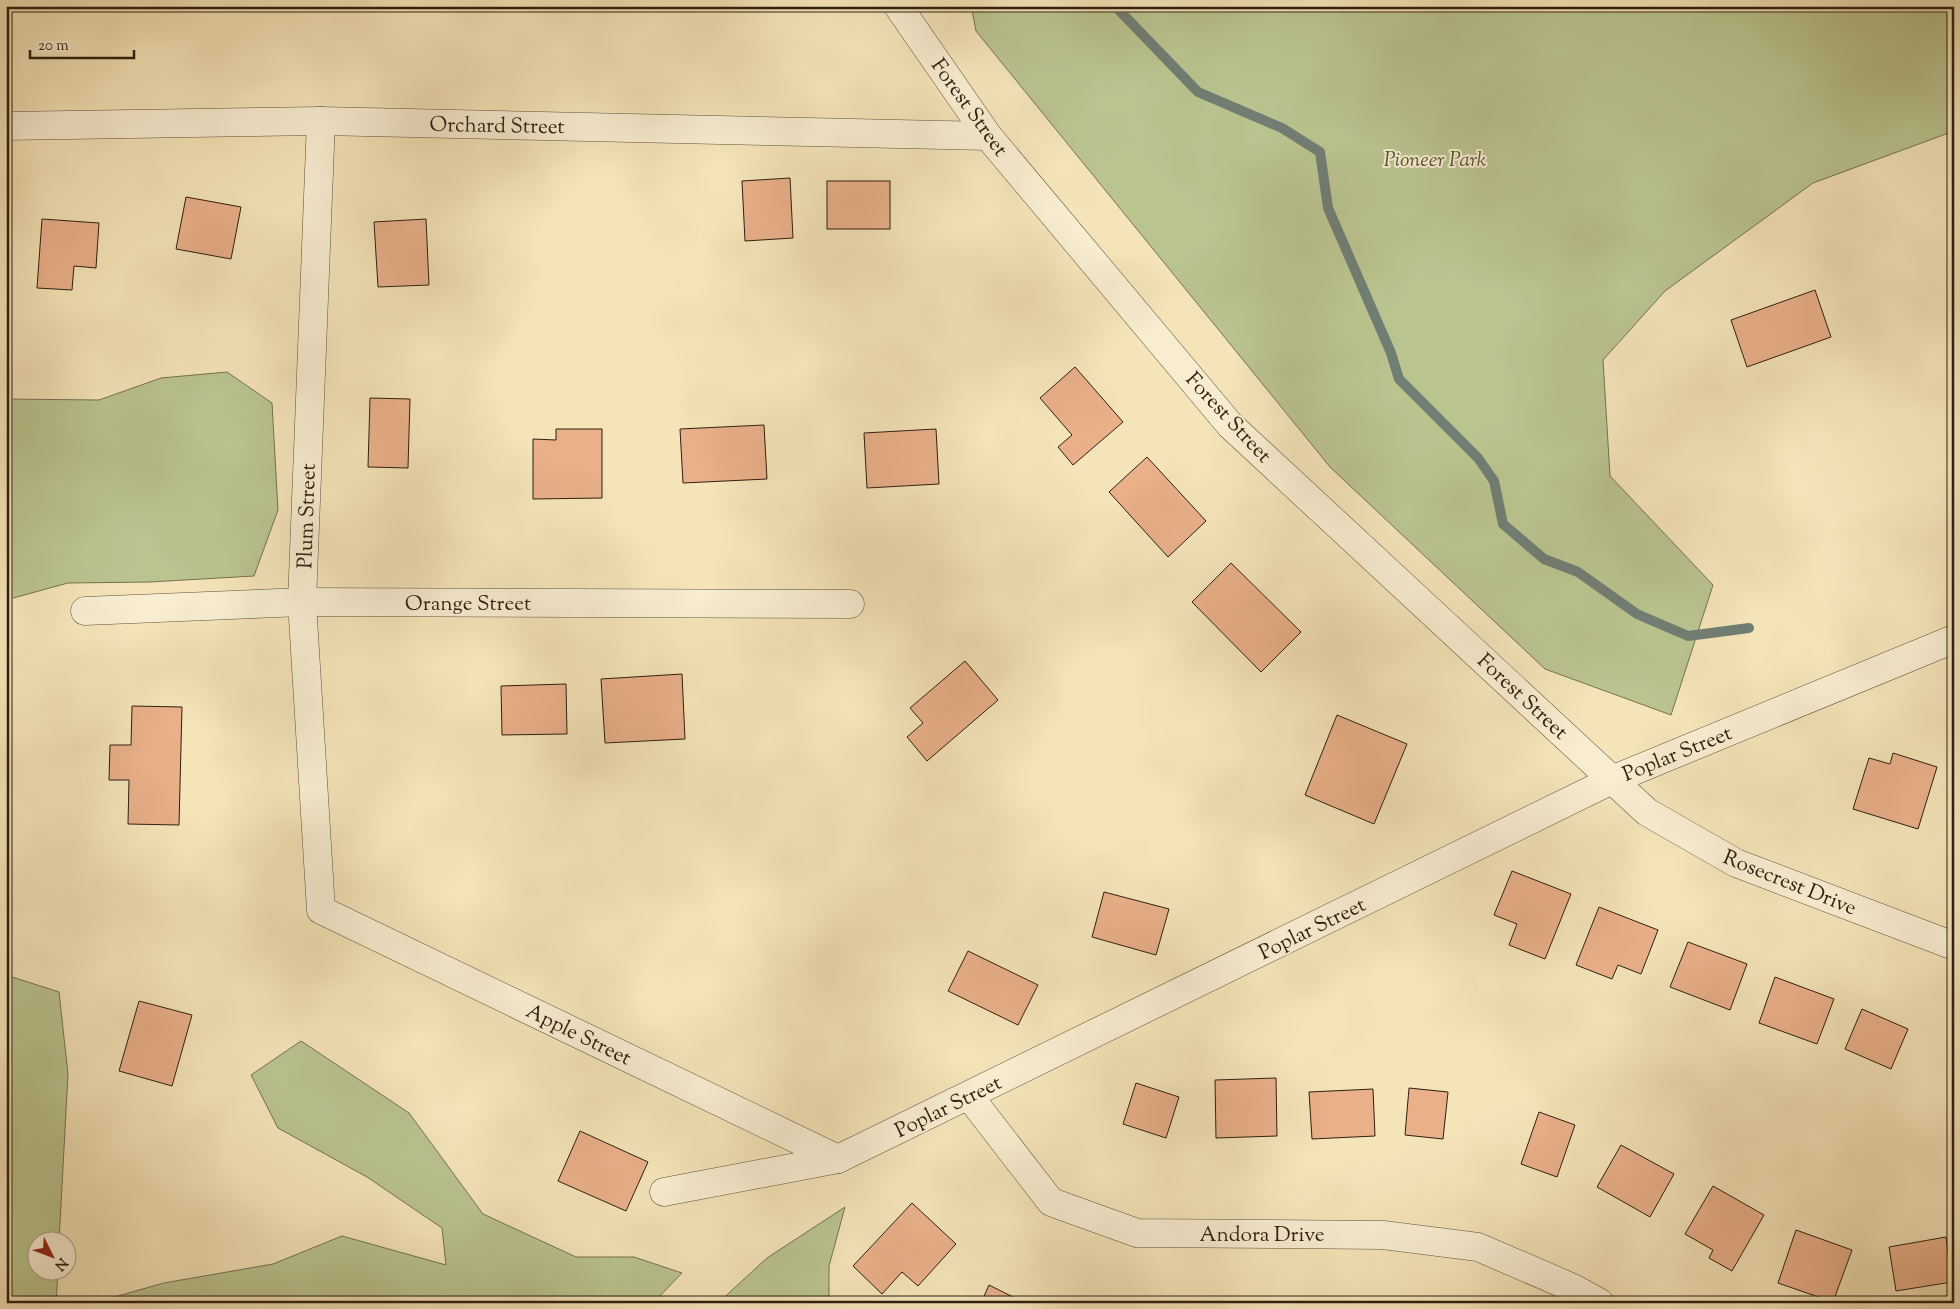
<svg xmlns="http://www.w3.org/2000/svg" width="1960" height="1309" viewBox="0 0 1960 1309" font-family="'Sorts Mill Goudy',serif">
<style>
.green{fill:#bac48f;stroke:#747250}
.lines{fill:none;stroke-linecap:round;stroke-linejoin:round}
.stream{stroke:#717e74;stroke-width:10}
.building{fill:#e9b08a;stroke:#2d1f10}
.minor-casing{stroke:#5f503a;stroke-width:29}
.tertiary-casing{stroke:#5f503a;stroke-width:29}
.minor{stroke:#f8edd1;stroke-width:28}
.tertiary{stroke:#f8edd1;stroke-width:28}
.labels{text-anchor:middle;stroke-width:4;stroke-linejoin:round;paint-order:stroke}
.street-label{font-size:21px;fill:#2d1f10;stroke:#f8edd1}
.park-label{font-size:21px;font-style:italic;fill:#575136;stroke:#f8edd1}
</style>
<rect width="100%" height="100%" fill="#f4e4b8"/>
<filter id="stains"><feTurbulence type="fractalNoise" baseFrequency=".004" numOctaves="4"/><feColorMatrix values="0 0 0 0 .2 0 0 0 0 .09 0 0 0 0 .02 0 0 0 .5 -.17"/></filter>
<radialGradient id="worn" r=".72"><stop offset=".6" stop-color="#630" stop-opacity="0"/><stop offset="1" stop-color="#630" stop-opacity=".3"/></radialGradient>
<!-- green -->
<g class="green">
<path d="M971,6H1954V131L1813,183L1665,291L1603,360L1610,476L1713,585L1671,715L1545,669L1330,467L976,31Z"/>
<path d="M227,372L272,403L278,510L254,576L150,582L68,583L6,600V399L99,400L161,378Z"/>
<path d="M6,975L59,992L68,1074L59,1241L38,1242V1272H58L56,1303H6Z"/>
<path d="M301,1041L409,1113L483,1214L576,1257H634L682,1273L653,1303H93L164,1283L273,1264L342,1236L446,1265L442,1228L367,1177L278,1128L251,1075Z"/>
<path d="M845,1207L829,1266V1303H718L767,1258Z"/>
</g>
<g class="lines">
<!-- stream -->
<path class="stream" d="M1115,6L1198,92L1282,128L1320,152L1328,208L1391,353L1399,379L1478,458L1494,481L1503,524L1544,559L1578,572L1637,614L1688,636L1749,628"/>
</g>
<!-- building -->
<g class="building">
<path d="M790,178L793,238L745,241L742,181Z"/>
<rect x="827" y="181" width="63" height="48"/>
<path d="M186,197L241,207L231,259L176,249Z"/>
<path d="M42,219L99,223L96,268L74,266L72,290L37,288Z"/>
<path d="M426,219L429,285L378,287L374,222Z"/>
<path d="M1815,290L1831,337L1747,367L1731,320Z"/>
<path d="M1075,367L1123,422L1073,465L1058,447L1072,435L1040,398Z"/>
<path d="M370,398L410,399L408,468L368,467Z"/>
<path d="M764,425L767,479L683,483L680,429Z"/>
<path d="M556,429H602V498L533,499V439L556,440Z"/>
<path d="M936,429L939,484L867,488L864,433Z"/>
<path d="M1147,457L1206,521L1168,557L1109,492Z"/>
<path d="M1231,563L1301,632L1261,672L1192,602Z"/>
<path d="M965,661L998,700L927,761L907,737L923,723L910,708Z"/>
<path d="M682,674L685,739L605,743L601,679Z"/>
<path d="M566,684L567,734L502,735L501,686Z"/>
<path d="M132,706L182,707L179,825L128,824L129,780H109L110,745H131Z"/>
<path d="M1337,715L1407,744L1374,824L1305,795Z"/>
<path d="M1893,753L1937,767L1918,829L1853,809L1869,758L1890,764Z"/>
<path d="M1512,871L1571,894L1545,959L1509,945L1517,924L1494,915Z"/>
<path d="M1104,892L1169,909L1156,955L1092,937Z"/>
<path d="M1599,907L1658,930L1641,974L1618,965L1612,979L1576,965Z"/>
<path d="M1688,942L1747,964L1730,1010L1670,987Z"/>
<path d="M968,951L1038,985L1018,1025L948,991Z"/>
<path d="M1775,977L1834,999L1817,1044L1759,1023Z"/>
<path d="M139,1001L192,1015L172,1086L119,1071Z"/>
<path d="M1862,1009L1908,1029L1891,1069L1845,1049Z"/>
<path d="M1276,1078L1277,1136L1216,1138L1215,1080Z"/>
<path d="M1136,1083L1179,1097L1166,1138L1123,1124Z"/>
<path d="M1409,1088L1448,1092L1443,1139L1405,1135Z"/>
<path d="M1373,1089L1375,1136L1312,1139L1309,1092Z"/>
<path d="M1539,1112L1575,1125L1557,1177L1521,1164Z"/>
<path d="M580,1131L648,1162L626,1211L558,1181Z"/>
<path d="M1621,1145L1674,1174L1650,1217L1597,1187Z"/>
<path d="M1713,1186L1764,1215L1732,1271L1709,1258L1713,1250L1685,1234Z"/>
<path d="M912,1203L956,1244L918,1286L902,1272L882,1294L853,1266Z"/>
<path d="M1796,1230L1852,1250L1833,1302L1778,1283Z"/>
<path d="M1946,1237L1952,1282L1896,1291L1889,1247Z"/>
<path d="M989,1285L1025,1303H981Z"/>
</g>
<g class="lines">
<!-- minor casing -->
<g class="minor-casing">
<g id="minor">
<path d="M321,121L302,602L321,910L838,1159"/>
<path d="M6,126L321,121L988,136"/>
<path d="M85,611L302,602L850,604"/>
<path d="M969,1096L1051,1202L1137,1233L1383,1235L1478,1247L1573,1288L1600,1303"/>
<path d="M664,1192L838,1159L1614,779L1954,639"/>
</g>
</g>
<!-- tertiary casing -->
<g class="tertiary-casing">
<path id="tertiary" d="M898,6L988,136L1230,425L1647,812L1736,863L1954,946"/>
</g>
<!-- minor -->
<use href="#minor" class="minor"/>
<!-- tertiary -->
<use href="#tertiary" class="tertiary"/>
</g>
<g class="labels">
<!-- street labels -->
<g class="street-label">
<text transform="translate(970 107) rotate(54)" y="7">Forest Street</text>
<text transform="translate(497 125) rotate(1)" y="7">Orchard Street</text>
<text transform="translate(1229 417) rotate(47)" y="7">Forest Street</text>
<text transform="translate(306 516) rotate(-88)" y="7">Plum Street</text>
<text x="468" y="610">Orange Street</text>
<text transform="translate(1523 696) rotate(43)" y="7">Forest Street</text>
<text transform="translate(1677 753) rotate(-22)" y="7">Poplar Street</text>
<text transform="translate(1790 882) rotate(22)" y="7">Rosecrest Drive</text>
<text transform="translate(1312 928) rotate(-26)" y="7">Poplar Street</text>
<text transform="translate(579 1034) rotate(26)" y="7">Apple Street</text>
<text transform="translate(948 1106) rotate(-26)" y="7">Poplar Street</text>
<text x="1262" y="1241">Andora Drive</text>
</g>
<!-- park labels -->
<g class="park-label">
<text x="1435" y="166">Pioneer Park</text>
</g>
</g>
<!-- margin -->
<rect width="1960" height="1309" fill="none" stroke="#f4e4b8" stroke-width="25"/>
<rect x="8" y="8" width="1945" height="1294" fill="none" stroke="#2d1f10" stroke-width="2.5"/>
<rect x="12" y="12" width="1935" height="1284" fill="none" stroke="#2d1f10"/>
<!-- north arrow -->
<g transform="translate(52 1256) rotate(132)"><circle r="24" fill="#f8edd1" stroke="#a79b84"/>
<path d="M0-4L9 19L0 12L-9 19Z" fill="#8f2418"/>
<text y="-8" font-size="14" font-weight="bold" text-anchor="middle" fill="#2d1f10">N</text>
</g>
<!-- scale -->
<path d="M30 50v8h104v-8" fill="none" stroke="#2d1f10" stroke-width="2.5"/>
<text x="38" y="50" font-size="15" fill="#2d1f10" stroke="#f8edd1" stroke-width="4" paint-order="stroke">20 m</text>
<rect width="100%" height="100%" filter="url(#stains)"/>
<rect width="100%" height="100%" fill="url(#worn)"/>
</svg>
